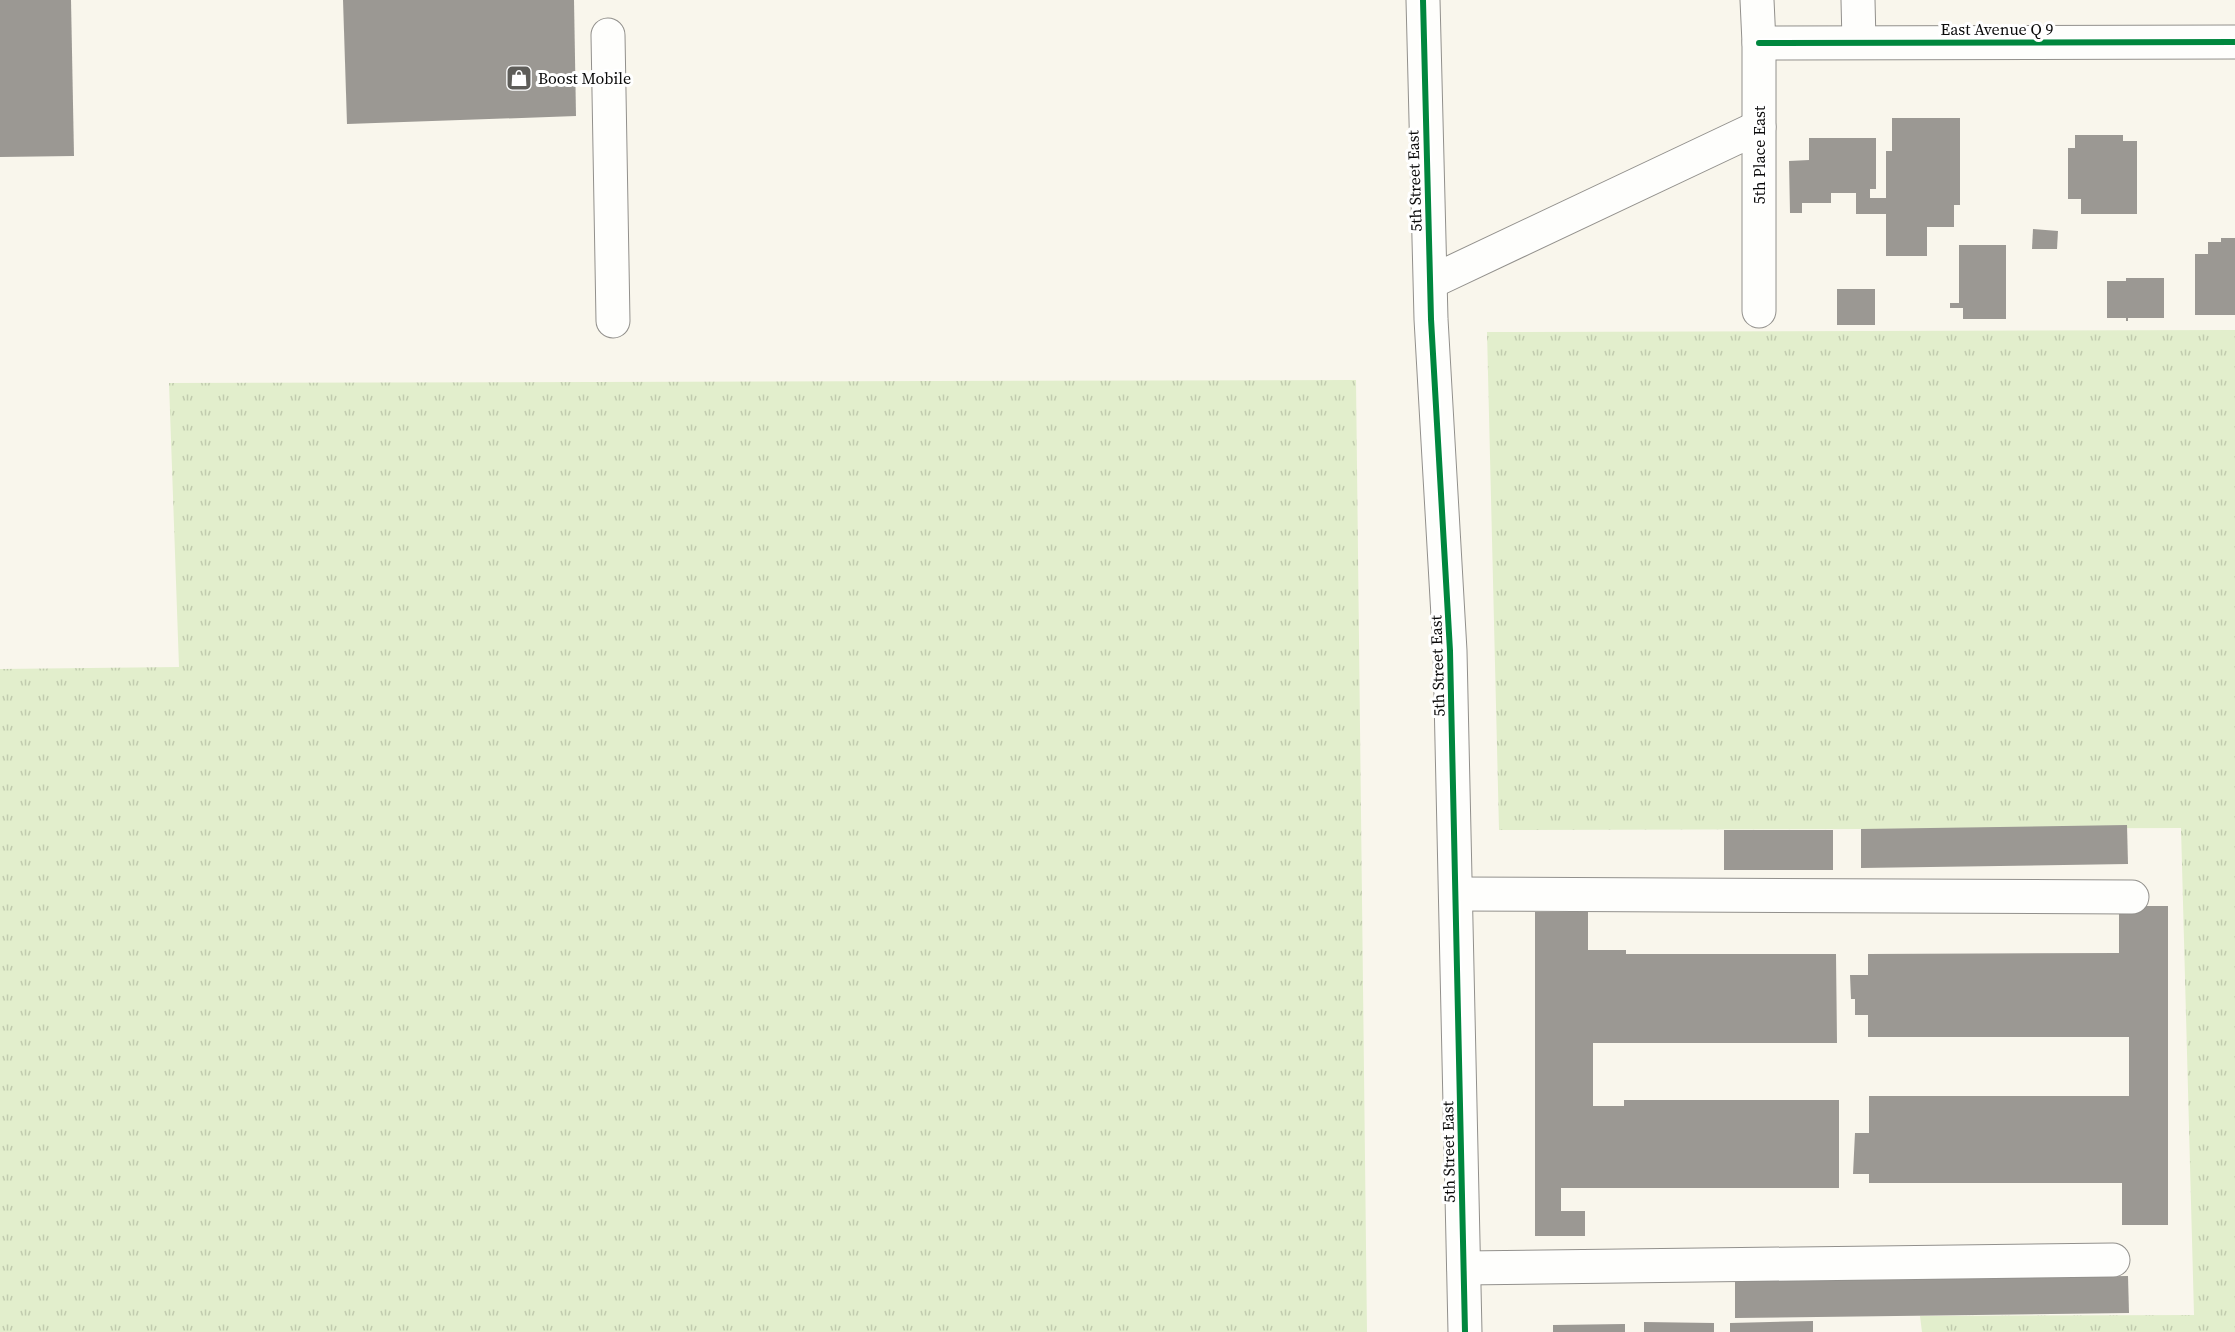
<svg xmlns="http://www.w3.org/2000/svg" width="2235" height="1332" viewBox="0 0 2235 1332" font-family="'Source Serif 4',serif">
<style>
.grass{fill:url(#grass-tufts)}
.building{fill:#9b9893}
.lines{fill:none;stroke-linecap:round;stroke-linejoin:round}
.minor-casing{stroke:#92908c;stroke-width:35}
.minor{stroke:#fefefc;stroke-width:33}
.cycleway-casing{stroke:#fff;stroke-width:10}
.cycleway{stroke:#00873e;stroke-width:6}
.labels{text-anchor:middle;stroke-width:6;stroke-linejoin:round;paint-order:stroke}
.street-label{font-size:16px;fill:#0a0a0a;stroke:#fff}
.poi-label{font-size:16px;fill:#0a0a0a;stroke:#fff;text-anchor:start}
</style>
<defs>
<pattern id="grass-tufts" width="24" height="20" patternUnits="userSpaceOnUse" patternTransform="scale(1.5)"><rect width="24" height="20" fill="#e2eecc"/><path d="M3 7l-1-3M5 7V3M7 7l1-3M15 17l-1-3M17 17v-4M19 17l1-3" fill="none" stroke="#c1cbae"/></pattern>
</defs>
<rect width="100%" height="100%" fill="#f9f6ec"/>
<!-- grass -->
<g class="grass">
<path d="M2235,330V1332H1922L1920,1316L2194,1315L2181,828L1499,830L1487,332Z"/>
<path d="M1356,380L1367,1332H0V669L179,667L169,383Z"/>
</g>
<!-- building -->
<g class="building">
<path d="M0,0H71L74,156L0,157Z"/>
<path d="M343,0H574L576,116L347,124Z"/>
<path d="M1892,118H1960V205H1954V227H1927V256H1886V214H1856V193H1831V203H1802V213H1790L1789,161L1809,160V138H1876V189H1870V198H1886V151H1892Z"/>
<path d="M2075,135H2123V141H2137V214H2081V199H2068V148H2075Z"/>
<path d="M2033,229L2058,231L2057,249H2032Z"/>
<path d="M2221,238H2235V315H2195V254H2208V242H2221Z"/>
<path d="M1959,245H2006V319H1963V308H1950V303H1959Z"/>
<path d="M2126,278H2164V318H2128V321H2126V318H2107V281H2126Z"/>
<rect x="1837" y="289" width="38" height="36"/>
<path d="M2127,825L2128,864L1861,868V829Z"/>
<rect x="1724" y="830" width="109" height="40"/>
<path d="M2119,906H2168V1225H2122V1183H1869V1174H1853L1855,1133H1869V1096H2129V1037H1868V1015H1855V999H1851L1850,975H1868V954L2119,953Z"/>
<path d="M1535,912H1588V950H1626V954H1836L1837,1043H1593V1106H1624V1100H1839V1188H1561V1211H1585V1236H1535Z"/>
<path d="M2128,1276L2129,1313L1735,1318V1281Z"/>
<path d="M1813,1321V1332H1730V1323Z"/>
<path d="M1644,1322L1714,1323V1332H1644Z"/>
<path d="M1625,1324V1332H1553V1325Z"/>
</g>
<g class="lines">
<!-- minor casing -->
<g class="minor-casing">
<g id="minor">
<path d="M1423,0L1431,319L1450,651L1465,1332"/>
<path d="M1757,0L1759,43V311"/>
<path d="M1858,0L1859,42"/>
<path d="M608,35L613,321"/>
<path d="M1759,43L2235,42"/>
<path d="M1431,282L1759,127"/>
<path d="M1457,894L2132,897"/>
<path d="M1464,1268L2113,1260"/>
</g>
</g>
<!-- minor -->
<use href="#minor" class="minor"/>
<!-- cycleway casing -->
<g class="cycleway-casing">
<g id="cycleway">
<path d="M1423,0L1431,319L1450,651L1465,1332"/>
<path d="M1759,43L2235,42"/>
</g>
</g>
<!-- cycleway -->
<use href="#cycleway" class="cycleway"/>
</g>
<!-- icons -->
<defs>
<g id="shop-square" transform="scale(1.35)"><rect x="-9" y="-9" width="18" height="18" rx="4" fill="#5e5d59" stroke="#fff"/><path d="M-5-2.5h2.3a2.7 3.5 0 0 1 5.4 0H5L5.5 6h-11ZM-1.5-2.5h3a1.5 2.3 0 0 0-3 0Z" fill="#fff"/></g>
</defs>
<g fill-rule="evenodd">
<use href="#shop-square" x="519" y="78"/>
</g>
<g class="labels">
<!-- street labels -->
<g class="street-label">
<text x="1997" y="35">East Avenue Q 9</text>
<text transform="translate(1759 155) rotate(-90)" y="6">5th Place East</text>
<text transform="translate(1414 181) rotate(-92)" y="6">5th Street East</text>
<text transform="translate(1437 666) rotate(-92)" y="6">5th Street East</text>
<text transform="translate(1448 1152) rotate(-91)" y="6">5th Street East</text>
</g>
<!-- poi labels -->
<g class="poi-label">
<text x="538" y="84">Boost Mobile</text>
</g>
</g>
</svg>
